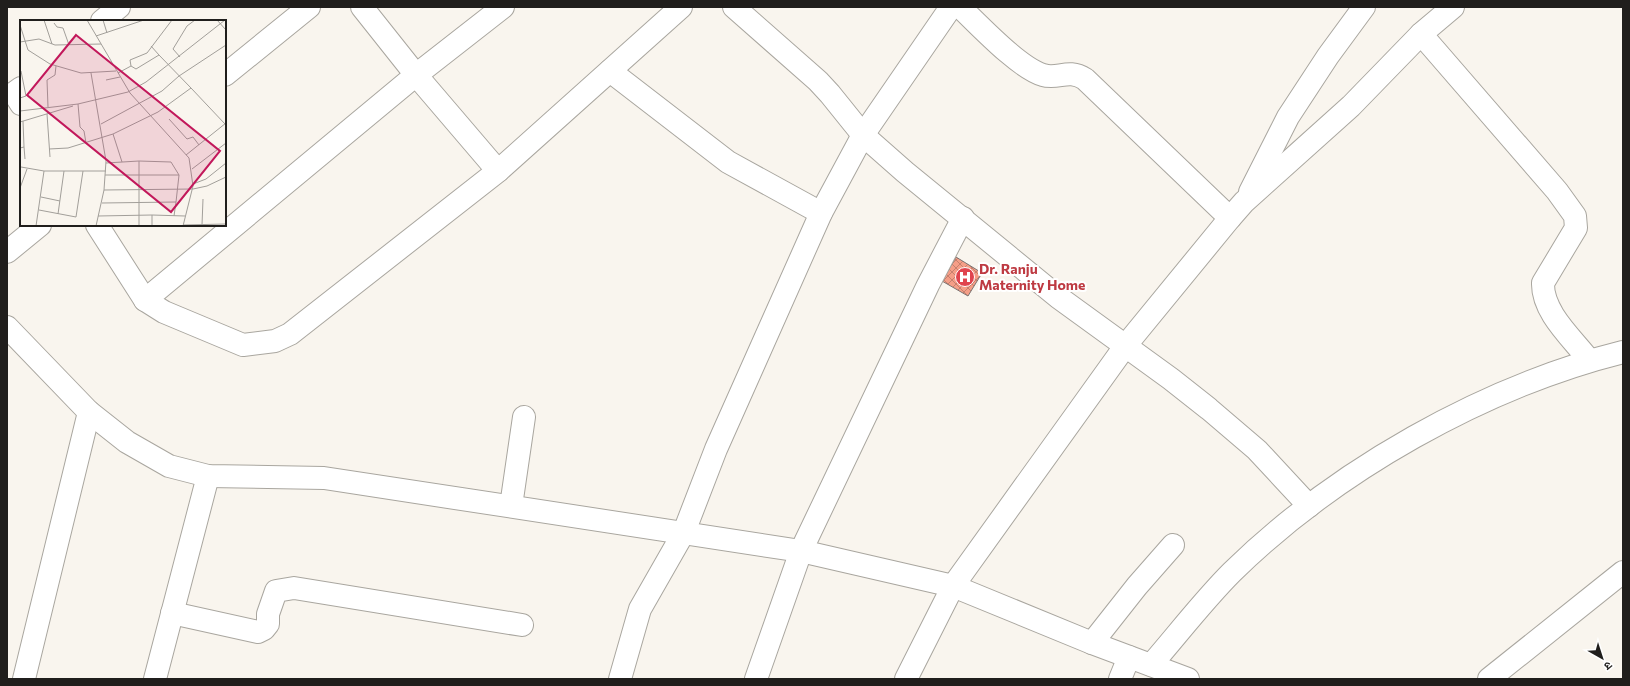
<svg xmlns="http://www.w3.org/2000/svg" width="1630" height="686" viewBox="0 0 1630 686" font-family="Commissioner,'Noto Sans Devanagari',sans-serif">
<style>
.building{fill:url(#building-cross-hatch);stroke:#7c7472}
.lines{fill:none;stroke-linecap:round;stroke-linejoin:round}
.minor-casing{stroke:#a9a69f;stroke-width:24}
.tertiary-casing{stroke:#a9a69f;stroke-width:24}
.minor{stroke:#fff;stroke-width:22}
.tertiary{stroke:#fff;stroke-width:22}
.labels{text-anchor:middle;stroke-width:4;stroke-linejoin:round;paint-order:stroke}
.health-label{font-size:14px;font-weight:bold;fill:#be3a42;stroke:#fff;text-anchor:start}
.inset-road{fill:none;stroke:#a29f9a;stroke-width:1}
.view{fill:#c2185b;fill-opacity:0.15;stroke:#c2185b;stroke-width:2}
.inset-edge{fill:none;stroke:#201e1c;stroke-width:2}
</style>
<defs>
<pattern id="building-cross-hatch" width="8" height="8" patternUnits="userSpaceOnUse"><rect width="8" height="8" fill="#f59e87"/><path d="M0 0l8 8M0 8l8-8" fill="none" stroke="#c6806e"/></pattern>
</defs>
<rect width="100%" height="100%" fill="#f9f5ee"/>
<!-- building -->
<path class="building" d="M956,257L982,273L968,296L942,281Z"/>
<g class="lines">
<!-- minor casing -->
<g class="minor-casing">
<g id="minor">
<path d="M362,7L416,75L498,171L681,7"/>
<path d="M734,7L818,81L830,94L863,135L905,172L1058,297L1171,379L1209,409L1257,450L1309,506"/>
<path d="M960,7C979,25 1019,68 1043,75C1058,80 1068,68 1085,79L1230,218"/>
<path d="M102,21L119,7"/>
<path d="M1421,34L1557,191L1575,216L1576,228L1543,283C1542,312 1572,338 1589,360"/>
<path d="M610,71L728,162L821,213"/>
<path d="M225,75L309,7"/>
<path d="M21,88L14,93L21,104"/>
<path d="M498,171L290,334L275,341L243,345L164,312L145,300L416,75L503,7"/>
<path d="M1250,192L1288,117L1328,56L1364,7"/>
<path d="M97,225L145,300"/>
<path d="M7,252L40,225"/>
<path d="M511,506L524,417"/>
<path d="M172,613L258,632L264,629L268,624V614L276,591L294,588L522,625"/>
<path d="M1092,643L1137,586L1173,545"/>
<path d="M1151,665C1178,634 1203,601 1232,572C1335,471 1483,387 1623,352"/>
<path d="M24,679L89,412"/>
<path d="M155,679L208,476"/>
<path d="M620,679L640,609L684,532L716,449L821,213L863,135L951,7"/>
<path d="M756,679L801,551L928,285L963,218"/>
<path d="M906,679L953,586L1126,345L1230,218L1244,202L1351,106L1421,34L1453,7"/>
<path d="M1120,679L1129,657"/>
<path d="M1489,679L1623,572"/>
</g>
</g>
<!-- tertiary casing -->
<g class="tertiary-casing">
<path id="tertiary" d="M7,327L89,412L127,442L169,466L208,476L324,478L801,551L953,586L1092,643L1188,679"/>
</g>
<!-- minor -->
<use href="#minor" class="minor"/>
<!-- tertiary -->
<use href="#tertiary" class="tertiary"/>
</g>
<!-- icons -->
<defs>
<g id="hospital-disc" transform="scale(1)"><circle r="9.5" fill="#e0444e" stroke="#fff"/><path d="M-5-5h3v3.5h4V-5h3V5h-3V1.5h-4V5h-3Z" fill="#fff"/></g>
</defs>
<g fill-rule="evenodd">
<use href="#hospital-disc" x="965" y="277"/>
</g>
<g class="labels">
<!-- health labels -->
<g class="health-label">
<text x="979" y="274">Dr. Ranju<tspan x="979" dy="16">Maternity Home</tspan></text>
</g>
</g>
<!-- overview -->
<g transform="translate(20 20)">
<rect width="206" height="206" fill="#f9f5ee"/>
<path class="inset-road" d="M24,0L32,24M67,0L110,73L169,138L173,166L163,206M83,0L87,13M197,0L206,10M34,3L37,7L43,8L49,25M0,5L8,30L30,44L61,53L96,51M76,16L124,0M0,22L19,19L35,25L81,24M139,35L171,68M160,37L153,29L167,6L175,0M111,46L116,49L139,35L131,26M71,53L86,141L84,170L76,206M98,53L111,46L110,40L127,33L152,0M86,60L100,57M0,78L6,76L1,51M58,84L60,107L64,111L66,123M28,87L27,60L35,55L36,46M0,91L58,84L108,72L126,62L205,0M27,94L30,137M149,99L167,119L173,117L179,125M0,102L53,86M81,104L142,71L159,56L206,25M93,114L102,142M4,127L5,139M0,128L4,127L3,101M29,129L48,128L93,114L138,92L171,68L205,104M166,135L206,103M86,143L119,141V206M1,147L24,151M172,149L206,123M85,155H159L151,142L119,141M173,164L186,159L206,143M0,168L7,149M84,170L173,169L187,166L206,157M21,177L40,181M82,183L156,182L159,155M19,190L56,197L63,151M38,194L44,151M78,196L132,195M154,196L156,182M163,205L206,204M182,205L183,179M16,206L24,151H86M132,206V195L165,196"/>
<path class="view" d="M56,15L200,131L151,192L7,75Z"/>
<rect width="206" height="206" class="inset-edge"/>
</g>
<!-- border -->
<rect width="1630" height="686" fill="none" stroke="#201e1c" stroke-width="16"/>
<!-- north arrow -->
<g transform="translate(1602 658) rotate(141)" stroke="#ffffff" stroke-width="3" paint-order="stroke">
<path d="M0-3L7 15L0 10L-7 15Z" fill="#201e1c"/>
<text y="-6" font-size="11" font-weight="bold" text-anchor="middle" fill="#201e1c">उ</text>
</g>
</svg>
